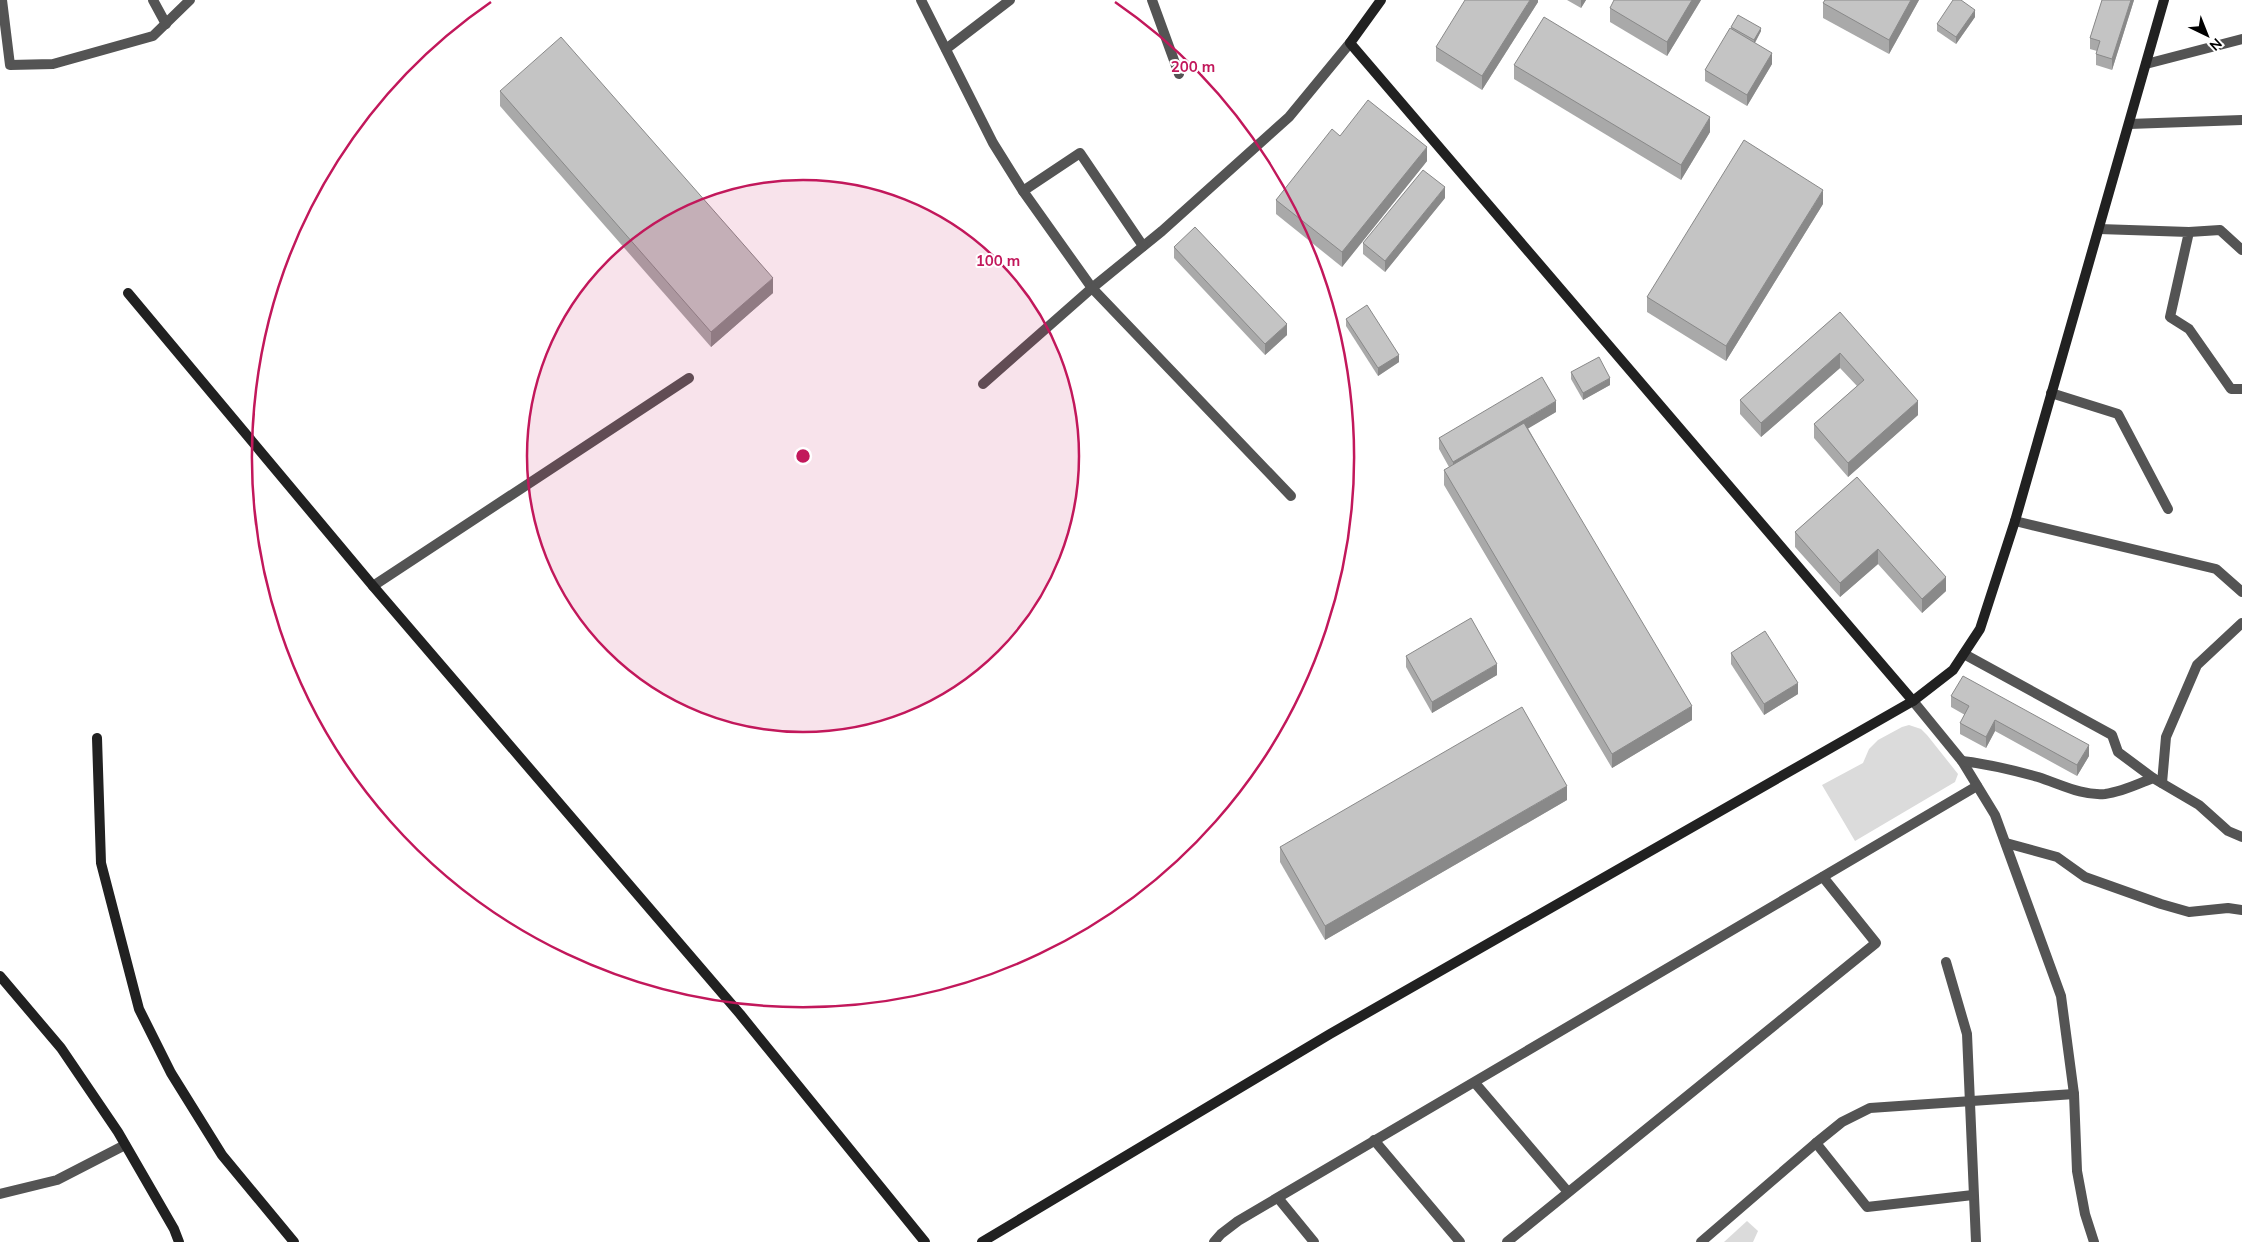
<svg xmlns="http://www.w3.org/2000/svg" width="2242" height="1242" viewBox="0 0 2242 1242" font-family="Mulish,sans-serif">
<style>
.green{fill:#dbdbdb}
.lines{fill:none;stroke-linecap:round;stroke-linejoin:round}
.street{stroke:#545454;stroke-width:10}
.secondary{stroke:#212121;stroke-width:10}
.wall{fill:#a9a9a9}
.shaded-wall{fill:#898989}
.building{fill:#c4c4c4;stroke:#898989}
.ring{fill:none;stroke:#c2185b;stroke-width:2.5}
.centre{fill:#c2185b;stroke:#fff;stroke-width:2.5}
.ring-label{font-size:15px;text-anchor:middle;font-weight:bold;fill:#c2185b;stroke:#fff;stroke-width:4;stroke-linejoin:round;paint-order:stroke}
</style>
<rect width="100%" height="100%" fill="#fff"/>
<!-- green -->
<g class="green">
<path d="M1909,725L1921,729L1927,735L1958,774L1955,782L1855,841L1822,785L1863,763L1869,749L1878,740L1902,727Z"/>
<path d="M1747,1221L1758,1231L1753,1242H1724Z"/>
</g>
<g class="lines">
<!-- street -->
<g class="street">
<path d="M2,0L10,65L53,64L153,36L190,0"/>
<path d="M153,0L166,24"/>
<path d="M921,0L993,143L1023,191L1092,288L1162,231L1289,117L1350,43"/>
<path d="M1152,0L1179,74"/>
<path d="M946,49L1010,0"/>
<path d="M2146,64L2242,39"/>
<path d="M2129,124L2242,120"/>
<path d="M1023,191L1080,153L1143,246"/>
<path d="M2099,229L2189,232L2170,317L2189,329L2231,389H2242"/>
<path d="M2189,232L2220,230L2242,250"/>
<path d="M983,384L1092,288L1291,496"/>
<path d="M2051,393L2118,414L2168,509"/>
<path d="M2015,521L2216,569L2242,592"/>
<path d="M373,586L689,378"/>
<path d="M1964,654L2112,735L2118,752L2153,778"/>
<path d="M1913,701L1962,761L1995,815L2061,996L2074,1094L2077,1171L2085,1214L2094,1242"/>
<path d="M1962,761C1988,764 2013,770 2038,777C2060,784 2082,796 2105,794C2122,792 2138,784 2153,778L2199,805L2228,831L2242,837"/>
<path d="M2162,783L2166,737L2197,665L2242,623"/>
<path d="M2006,843L2057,857L2085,877L2161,904L2189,912L2228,908L2242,910"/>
<path d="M1946,962L1967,1034L1976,1242"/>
<path d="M1475,1083L1568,1192"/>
<path d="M1374,1140L1460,1242"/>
<path d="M1816,1143L1867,1207L1973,1195"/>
<path d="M0,1194L57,1180L125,1145"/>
<path d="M1278,1198L1314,1242"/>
<path d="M1214,1242L1221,1234L1238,1221L1977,786"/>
<path d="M1507,1242L1876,943L1823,877"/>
<path d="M1701,1242L1816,1143L1842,1122L1870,1108L2074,1094"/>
</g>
<!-- secondary -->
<g class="secondary">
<path d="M1381,0L1350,43L1913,701"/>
<path d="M128,293L373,586L740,1014L925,1242"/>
<path d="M97,738L101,863L139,1009L171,1073L222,1155L294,1242"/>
<path d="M0,976L61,1048L118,1132L174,1229L179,1242"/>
<path d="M982,1242L1330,1034L1913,701L1953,670L1980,629L2015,521L2164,0"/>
</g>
</g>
<!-- wall -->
<g class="wall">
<path d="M1538,0V2L1482,90L1436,61V47Z"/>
<path d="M1567,0H1586L1581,8Z"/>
<path d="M1701,0L1667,56L1610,22V8Z"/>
<path d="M1825,0H1919L1889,54L1823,18V3Z"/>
<path d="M2102,0H2134L2112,70L2096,65V54L2097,51L2090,49V38Z"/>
<path d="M1975,17L1956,44L1937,31V24Z"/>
<path d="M1731,27L1761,31L1755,43L1772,64L1747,106L1705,81V70L1731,29Z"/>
<path d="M1514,65L1710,132L1681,180L1514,79Z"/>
<path d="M500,91L773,293L711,347L500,106Z"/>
<path d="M1340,136L1427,161L1342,267L1276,214V200Z"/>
<path d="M1445,198L1385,272L1363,254V243Z"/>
<path d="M1823,204L1726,361L1647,312V297Z"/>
<path d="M1174,247L1287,335L1265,355L1174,258Z"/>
<path d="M1840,312L1918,415L1848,477L1814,438V424L1857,386L1840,368L1761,437L1740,414V400Z"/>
<path d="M1346,319L1399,362L1378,376L1346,326Z"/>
<path d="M1571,372L1610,385L1583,400L1571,379Z"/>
<path d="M1556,412L1528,428L1692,720L1612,768L1444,485V470L1449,467L1439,449V438Z"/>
<path d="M1857,477L1946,591L1922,613L1878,564L1840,597L1795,547V532Z"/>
<path d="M1731,653L1798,694L1764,715L1731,664Z"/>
<path d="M1406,656L1497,675L1432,713L1406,667Z"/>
<path d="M1951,696L2089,756L2077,776L1995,731L1986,748L1960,734V723L1965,715L1951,707Z"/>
<path d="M1567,800L1325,940L1280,862V847Z"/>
</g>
<!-- shaded-wall -->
<g class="shaded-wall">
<path d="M1530,0H1538V2L1482,90V76Z"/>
<path d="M1581,0H1586L1581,8Z"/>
<path d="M1692,0H1701L1667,56V42Z"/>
<path d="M1911,0H1919L1889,54V40Z"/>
<path d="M2131,0H2134L2112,70V59Z"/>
<path d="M1975,10V17L1956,44V37Z"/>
<path d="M1761,28V31L1754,44V40Z"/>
<path d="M1772,53V64L1747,106V95Z"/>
<path d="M1710,117V132L1681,180V165Z"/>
<path d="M1427,147V161L1342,267V252Z"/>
<path d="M1445,187V198L1385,272V261Z"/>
<path d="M1823,190V204L1726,361V346Z"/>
<path d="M773,278V293L711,347V332Z"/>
<path d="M1287,324V335L1265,355V344Z"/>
<path d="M1840,353V368L1761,437V423Z"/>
<path d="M1399,355V362L1378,376V368Z"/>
<path d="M1610,378V385L1583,400V393Z"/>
<path d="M1556,401V412L1453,473V462Z"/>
<path d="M1918,401V415L1848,477V463Z"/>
<path d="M1878,549V564L1840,597V583Z"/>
<path d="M1946,577V591L1922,613V599Z"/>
<path d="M1497,664V675L1432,713V702Z"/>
<path d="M1798,683V694L1764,715V704Z"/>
<path d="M1692,706V720L1612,768V754Z"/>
<path d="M1995,720V731L1986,748V737Z"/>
<path d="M2089,745V756L2077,776V765Z"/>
<path d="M1567,786V800L1325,940V926Z"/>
</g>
<!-- building -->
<g class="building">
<path d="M1465,0H1530L1482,76L1436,47Z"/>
<path d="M1614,0H1692L1667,42L1610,8Z"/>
<path d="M1825,0H1911L1889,40L1823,3Z"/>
<path d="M1953,0H1961L1975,10L1956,37L1937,24Z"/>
<path d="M2102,0H2131L2112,59L2096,54L2100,41L2090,38Z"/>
<path d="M1738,15L1761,28L1754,40L1731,27Z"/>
<path d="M1544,17L1710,117L1681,165L1514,65Z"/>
<path d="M1730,28L1772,53L1747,95L1705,70Z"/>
<path d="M561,37L773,278L711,332L500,91Z"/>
<path d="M1368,100L1427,147L1342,252L1276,200L1332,129L1340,136Z"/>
<path d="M1744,140L1823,190L1726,346L1647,297Z"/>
<path d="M1423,170L1445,187L1385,261L1363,243Z"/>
<path d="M1195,227L1287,324L1265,344L1174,247Z"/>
<path d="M1367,305L1399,355L1378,368L1346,319Z"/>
<path d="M1840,312L1918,401L1848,463L1814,424L1864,380L1840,353L1761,423L1740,400Z"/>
<path d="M1599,357L1610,378L1583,393L1571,372Z"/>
<path d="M1542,377L1556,401L1453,462L1439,438Z"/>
<path d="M1524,423L1692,706L1612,754L1444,470Z"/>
<path d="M1857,477L1946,577L1922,599L1878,549L1840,583L1795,532Z"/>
<path d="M1471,618L1497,664L1432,702L1406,656Z"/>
<path d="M1765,631L1798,683L1764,704L1731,653Z"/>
<path d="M1963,676L2089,745L2077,765L1995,720L1986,737L1960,723L1969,706L1951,696Z"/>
<path d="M1522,707L1567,786L1325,926L1280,847Z"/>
</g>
<!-- distance rings -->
<circle cx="803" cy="456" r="276" fill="#c2185b" fill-opacity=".12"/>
<g class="ring">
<circle cx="803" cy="456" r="276"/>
<path d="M1115 2A551 551 0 1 1 491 2"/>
</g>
<circle cx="803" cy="456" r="8" class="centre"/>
<g class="ring-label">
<text x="1193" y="72">200 m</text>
<text x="998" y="266">100 m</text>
</g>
<!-- north arrow -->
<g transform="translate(2207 35) rotate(137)" stroke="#ffffff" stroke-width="4" paint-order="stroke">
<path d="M0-4L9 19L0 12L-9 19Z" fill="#000000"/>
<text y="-8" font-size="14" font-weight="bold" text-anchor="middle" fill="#000000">N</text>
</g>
</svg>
